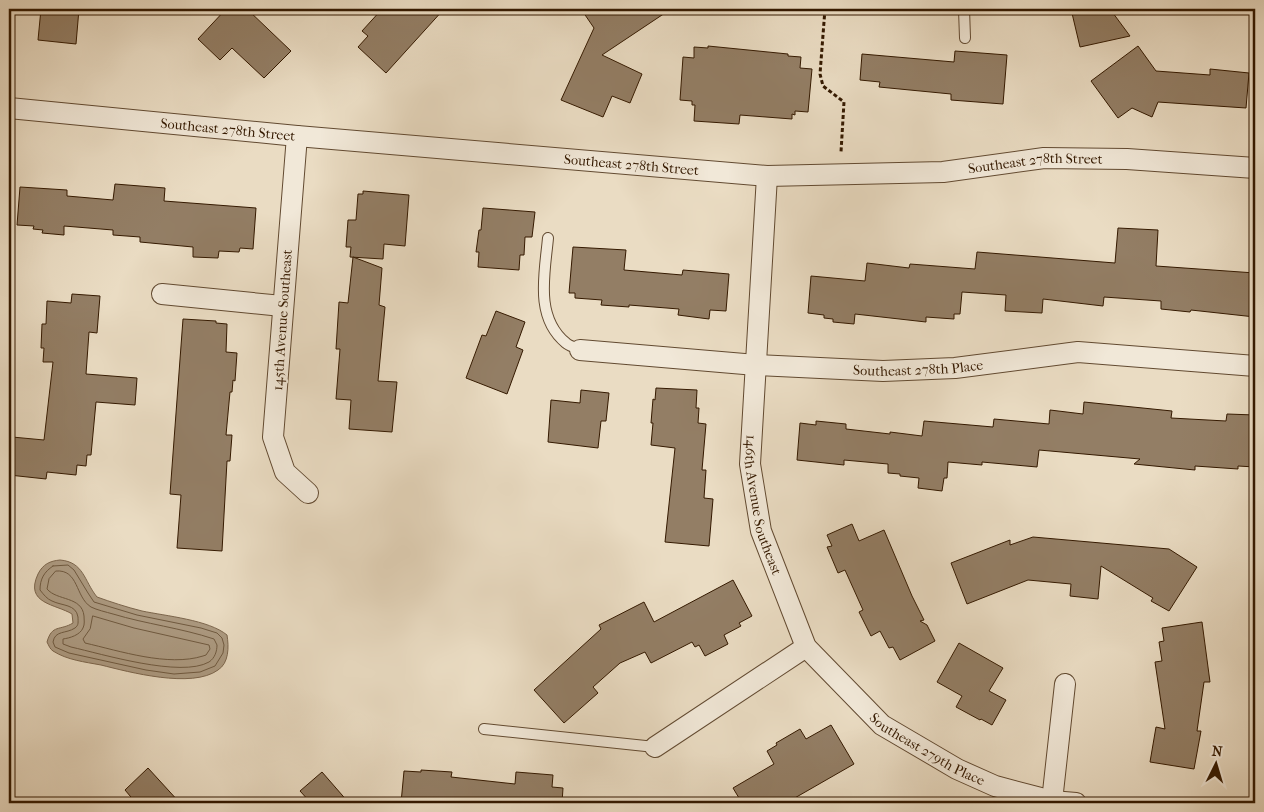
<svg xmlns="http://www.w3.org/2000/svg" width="1264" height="812" viewBox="0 0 1264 812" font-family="'IM FELL French Canon',serif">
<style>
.water{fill:#ac9a81;stroke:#7c664d}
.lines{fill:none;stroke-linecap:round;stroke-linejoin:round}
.shore{stroke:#705a40;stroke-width:1}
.building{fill:#937e65;stroke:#341900}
.service-casing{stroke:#624a31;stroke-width:12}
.minor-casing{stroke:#624a31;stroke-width:22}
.path{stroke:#341900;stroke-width:3;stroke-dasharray:4 2.5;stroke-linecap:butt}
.service{stroke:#f1e8d8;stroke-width:10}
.minor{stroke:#f1e8d8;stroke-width:20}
.labels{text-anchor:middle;stroke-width:4;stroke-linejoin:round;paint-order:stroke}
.street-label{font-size:14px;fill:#341900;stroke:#f1e8d8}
</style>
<rect width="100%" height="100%" fill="#eadcc3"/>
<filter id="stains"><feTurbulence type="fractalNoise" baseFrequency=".004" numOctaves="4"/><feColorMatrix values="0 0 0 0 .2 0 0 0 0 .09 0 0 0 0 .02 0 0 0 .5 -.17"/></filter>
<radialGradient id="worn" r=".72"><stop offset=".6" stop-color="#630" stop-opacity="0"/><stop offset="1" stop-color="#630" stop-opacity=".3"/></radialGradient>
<!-- water -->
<path class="water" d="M60,560C84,562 84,581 97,597C111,602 126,607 142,611C166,616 209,620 227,635C229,647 229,663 218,670C192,689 129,672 101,665C85,662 67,660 53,651C50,649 49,646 47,642C52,624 60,631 73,623L72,614C56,604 24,604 38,574C43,564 50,561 60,560Z"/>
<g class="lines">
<!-- shore -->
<g class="shore">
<path d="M53,566L68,565L74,570L88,593L94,602L137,615L201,628L217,633L222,638L224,645L223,653L215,666L200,672L174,674L146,670L69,653L55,647L53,642C55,630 66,634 75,628C79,625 78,622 78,617C76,604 62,606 52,601C47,599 44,595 40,590C40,579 44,572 53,566Z"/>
<path d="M56,571C79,569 75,597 91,607C97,610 106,612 113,614C146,624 181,628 214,639L217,645C217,651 215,658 209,662C181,678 102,654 71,647L63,644V639C70,638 80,635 83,628C85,624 84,620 84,616C82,596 57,601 47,589L49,579Z"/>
<path d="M93,616L134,628L209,645L210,649L206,655L203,656C168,667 120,651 85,643L83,639L90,629Z"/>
</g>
</g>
<!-- building -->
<g class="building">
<path d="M41,9H79L76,44L38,40Z"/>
<path d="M226,9H247L291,51L264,78L232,48L220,60L198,39Z"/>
<path d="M382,9H444L386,73L358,47L368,36L362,31Z"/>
<path d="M581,9H671L602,55L642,74L630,103L612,96L603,117L561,100L594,28Z"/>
<path d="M1071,9H1110L1130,36L1080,47Z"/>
<path d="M708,46L788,54V56L801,57L800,68L812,69L808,112L795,111V115L792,114V119L740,115L739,124L694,121L695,105H692V101L680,100L683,57L694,58V47L708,48Z"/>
<path d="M1138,46L1156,71L1210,75V69L1249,73L1246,108L1158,102L1152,117L1132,108L1118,118L1091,81Z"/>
<path d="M955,51L1007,55L1003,104L951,100V94L879,87L880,82L860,80L862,54L954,62Z"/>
<path d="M115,184L165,188L164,201L256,208L253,249L240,248L239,252L219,251L218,258L193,257V247L140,242V237L113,235V230L64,226V235L42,233L43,230L33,229L34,226L17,225L20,187L67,190V196L113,200Z"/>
<path d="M363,191L409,195L405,246L384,244L383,259L350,257L351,247H346L348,220H356L358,194H363Z"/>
<path d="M483,208L535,212L532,237H525L524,255H520L519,270L478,267L479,252H476L479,230H481Z"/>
<path d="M1118,228L1158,230L1156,266L1255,273V317L1191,310L1190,312L1161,309V301L1104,297L1103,306L1043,299L1042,313L1005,311L1006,295L962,292L960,314H954V319L926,317V322L855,314L854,324L833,322V319L824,318V315L808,313L811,276L865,281L867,263L909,268L910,264L975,269L977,252L1115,263Z"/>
<path d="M573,247L626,250L624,270L682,275L683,270L729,274L726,311L710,310L709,319L678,315L679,309L629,305V307L601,305L602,300L575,298V293H569Z"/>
<path d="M353,257L382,268L379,305L385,307L378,381L397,382L392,432L349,429L351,400L336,399L340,349H336L339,302L348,303Z"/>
<path d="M72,294L100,296L97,333L89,332L86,374L137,378L135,405L96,402L91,455H87L86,466L77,465L76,475L47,472L46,479L9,475L12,437L44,440L53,362H43L44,348H41L42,324H46L47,301L71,303Z"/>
<path d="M496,311L525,322L516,347L523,350L507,394L466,378L482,335L486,336Z"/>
<path d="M183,319L216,321V323L227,324L226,352L237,353L235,381L233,380L232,392H230L226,435H232L230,461H227L222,551L177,548L181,495L170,494Z"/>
<path d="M656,388L697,390L696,408H699L698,423L706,424L702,470H706L704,498L713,499L709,546L665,542L675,448L651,445L653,423H651L653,399L655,400Z"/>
<path d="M581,390L609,393L606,421H601L598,448L548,442L551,400L580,403Z"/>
<path d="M1084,402L1172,411L1171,418L1226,421L1227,414L1255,415V467L1238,466V469L1195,466V470L1134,464L1140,459L1039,450L1037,467L982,462V465L948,462L947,478H944L942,491L918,488L919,478L900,476V474L888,473V464L844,460V465L797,460L800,423L816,425V421L846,424V429L890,434V432L922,436L924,421L993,427L994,419L1049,424L1050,410L1083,414Z"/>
<path d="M852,524L859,541L884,530L912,596L924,620L920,621L927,625L935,641L900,660L893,647L889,648L880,631L871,636L859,612L863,610L845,570L838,573L827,547L832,546L827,535Z"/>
<path d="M1033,537L1169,549L1197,567L1169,611L1151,601L1153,598L1101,566L1098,599L1070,596L1071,584L1028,580L967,604L951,563L1010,540V545Z"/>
<path d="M733,580L752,616L739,623L741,626L724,635L728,644L705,656L699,645L695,647L692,642L651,663L645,652L620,663L593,687L598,693L564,723L534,690L601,629L599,625L644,602L654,622Z"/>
<path d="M1202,622L1210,682H1204L1197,731H1201L1194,769L1150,762L1156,727L1165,729L1155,662L1162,661L1159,642L1164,641L1162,628Z"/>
<path d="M959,643L1003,668L989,691L1006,700L992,725L981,719L980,720L956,707L962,696L937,682Z"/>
<path d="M831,725L854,764L786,803H742L733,788L774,764L767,751L777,745L776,743L800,729L806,739Z"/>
<path d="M148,768L180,803H136L125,790Z"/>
<path d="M421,770L452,772L451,777L515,784L516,772L553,775L552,787L563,788L562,803H401L404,771L421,772Z"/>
<path d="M322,772L349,803H311L300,791Z"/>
</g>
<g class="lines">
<!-- service casing -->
<g class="service-casing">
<g id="service">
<path d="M964,9L965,38"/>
<path d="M548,238C545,272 534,317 566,343C569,346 575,347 580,350"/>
<path d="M484,729L655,747"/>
</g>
</g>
<!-- minor casing -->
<g class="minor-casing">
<g id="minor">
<path id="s1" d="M9,108L297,136L767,176L943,172L1044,158L1127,159L1255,168"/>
<path d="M297,136L273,437L285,472L308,493"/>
<path id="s2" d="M767,176L750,464L761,531L806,647L882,725L957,769L995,786L1052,801L1076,803"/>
<path d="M162,294L282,306"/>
<path id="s3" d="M580,350L756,365L883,371L955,368L1078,352L1255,366"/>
<path d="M655,747L806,647"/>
<path d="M1052,801L1065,684"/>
</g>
</g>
<!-- path -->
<path class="path" d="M825,9L820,74L823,86L844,102L841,152"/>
<!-- service -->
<use href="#service" class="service"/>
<!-- minor -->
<use href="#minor" class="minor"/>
</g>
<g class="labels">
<!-- street labels -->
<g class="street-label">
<text dy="5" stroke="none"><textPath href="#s1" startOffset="220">Southeast 278th Street</textPath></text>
<text dy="5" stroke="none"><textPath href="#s1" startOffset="1030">Southeast 278th Street</textPath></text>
<text dy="5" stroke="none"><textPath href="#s1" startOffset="625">Southeast 278th Street</textPath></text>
<text transform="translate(282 320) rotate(-86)" y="5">145th Avenue Southeast</text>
<text dy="5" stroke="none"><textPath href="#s3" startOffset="339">Southeast 278th Place</textPath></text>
<text dy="5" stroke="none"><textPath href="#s2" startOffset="331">146th Avenue Southeast</textPath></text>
<text dy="5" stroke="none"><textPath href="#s2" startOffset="641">Southeast 279th Place</textPath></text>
</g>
</g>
<!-- margin -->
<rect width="1264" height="812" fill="none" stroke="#eadcc3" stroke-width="30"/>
<rect x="10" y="10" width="1244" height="792" fill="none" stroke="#341900" stroke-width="2.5"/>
<rect x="15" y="15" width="1234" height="782" fill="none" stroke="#341900"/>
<!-- north arrow -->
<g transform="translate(1216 764) rotate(5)" stroke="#f1e8d8" stroke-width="4" paint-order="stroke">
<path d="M0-4L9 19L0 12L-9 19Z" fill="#341900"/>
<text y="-8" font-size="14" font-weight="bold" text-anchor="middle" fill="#341900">N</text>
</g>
<rect width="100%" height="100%" filter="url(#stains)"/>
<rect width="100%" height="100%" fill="url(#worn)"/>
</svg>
